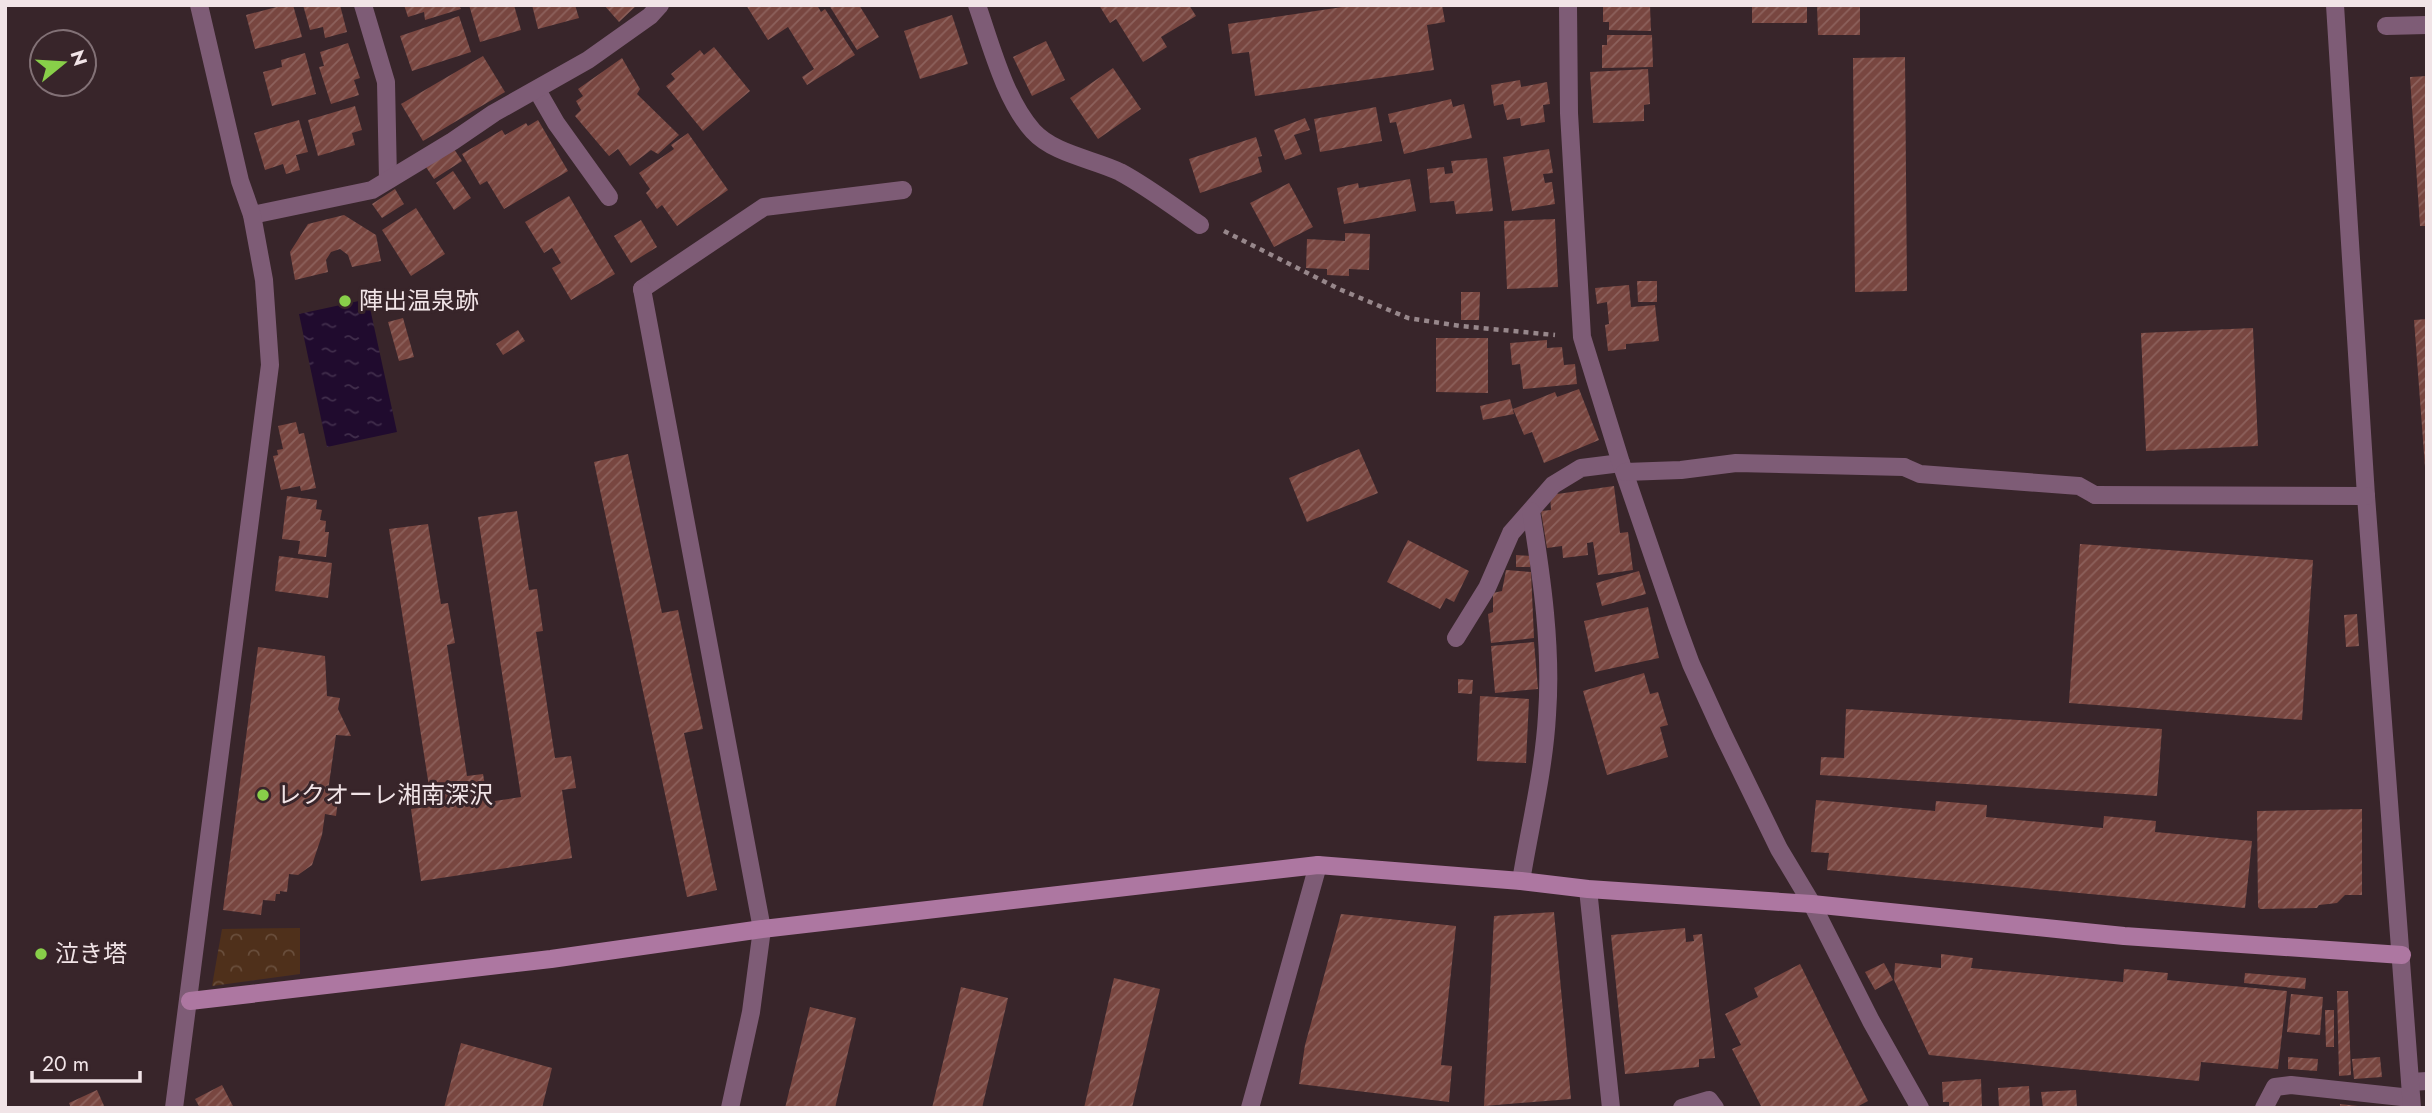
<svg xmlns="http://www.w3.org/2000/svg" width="2432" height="1113" viewBox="0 0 2432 1113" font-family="Jost,'Noto Sans JP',sans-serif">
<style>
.forest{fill:url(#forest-crowns)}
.water{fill:url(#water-ripples)}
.building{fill:url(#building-hatch)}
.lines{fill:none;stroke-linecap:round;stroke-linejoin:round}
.path{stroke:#97878b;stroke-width:4.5;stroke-dasharray:5 5;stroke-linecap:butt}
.lane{stroke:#7e5c76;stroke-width:18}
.street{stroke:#7e5c76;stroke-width:18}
.secondary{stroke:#ad77a1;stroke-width:18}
.poi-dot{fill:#88cf49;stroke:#38252a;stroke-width:2.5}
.labels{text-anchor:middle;stroke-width:6;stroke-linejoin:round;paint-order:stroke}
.poi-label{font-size:24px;fill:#f1e4e7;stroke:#38252a;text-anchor:start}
</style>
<defs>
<pattern id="forest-crowns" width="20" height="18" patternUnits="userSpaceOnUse" patternTransform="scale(1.75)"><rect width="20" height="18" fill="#4f301b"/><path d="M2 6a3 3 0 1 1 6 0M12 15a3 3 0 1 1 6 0" fill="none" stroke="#694e3c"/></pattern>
<pattern id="water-ripples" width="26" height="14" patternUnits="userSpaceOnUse" patternTransform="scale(1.75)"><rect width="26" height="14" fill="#200b2e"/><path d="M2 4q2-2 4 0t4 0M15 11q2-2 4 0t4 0" fill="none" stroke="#412e4c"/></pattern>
<pattern id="building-hatch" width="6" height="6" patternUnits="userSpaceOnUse" patternTransform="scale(1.75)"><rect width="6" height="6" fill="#784640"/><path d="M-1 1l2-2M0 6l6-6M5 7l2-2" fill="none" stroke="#8c615c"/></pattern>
</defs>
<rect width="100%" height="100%" fill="#38252a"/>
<!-- forest -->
<path class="forest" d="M300,928V974L212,986L222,929Z"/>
<!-- water -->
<path class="water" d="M368,299L397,432L327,447L299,314Z"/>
<!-- building -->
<g class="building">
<path d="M284,5H293L302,37L255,49L246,15Z"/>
<path d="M303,5H340L347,32L325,38L323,27L310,30Z"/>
<path d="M404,5H459L461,9L425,20L424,12L408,17Z"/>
<path d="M469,5H514L521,30L480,42Z"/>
<path d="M532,5H575L579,18L538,29Z"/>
<path d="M604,5H637L619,22Z"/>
<path d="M746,5H817L821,12L825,9L855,55L807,85L802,77L814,69L788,27L768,40Z"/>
<path d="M829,5H859L879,37L857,50Z"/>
<path d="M1099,5H1189L1196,16L1161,37L1167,47L1143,62L1116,19L1110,23Z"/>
<path d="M1356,5H1442L1445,22L1427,25L1434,70L1255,96L1249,52L1232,54L1228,24Z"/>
<path d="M1603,5H1650L1651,31L1609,30V22H1603Z"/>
<rect x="1752" y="5" width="55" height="18"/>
<path d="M1817,5H1860V35H1818Z"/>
<path d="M952,15L968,64L920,79L904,31Z"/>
<path d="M459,16L471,52L412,71L400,36Z"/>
<path d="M1607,35H1652L1653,67L1602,68V45H1607Z"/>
<path d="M1046,41L1065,80L1032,96L1013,57Z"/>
<path d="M348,43L360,78L354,80L359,95L331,104L319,67L324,66L320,52Z"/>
<path d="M714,47L750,91L703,131L666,86L675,79L671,74L700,50L704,55Z"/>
<path d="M305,53L316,94L272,106L263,72L282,67L281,60Z"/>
<path d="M483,56L505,92L423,141L401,104Z"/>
<path d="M1905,57L1907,291L1855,292L1853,58Z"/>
<path d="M622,58L640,89L637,94L679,135L658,154L651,150L630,166L618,149L609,156L575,116L581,110L576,101L583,96L578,89Z"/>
<path d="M1113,68L1141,109L1098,139L1070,98Z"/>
<path d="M1648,69L1650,104L1644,105V121L1593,123L1590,72Z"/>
<path d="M2427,76V226H2420L2410,77Z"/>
<path d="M1520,80L1521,87L1547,82L1550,104L1543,105L1545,122L1521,126L1520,118L1507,120L1503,104L1494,106L1491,85Z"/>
<path d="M1451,99L1453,107L1464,104L1472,138L1404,154L1396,122L1390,123L1388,114Z"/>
<path d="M355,106L362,130L352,133L355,145L318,156L308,120Z"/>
<path d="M1376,107L1382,141L1320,152L1314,119Z"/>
<path d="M1305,118L1310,130L1294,135L1302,154L1285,160L1274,130Z"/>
<path d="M299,120L308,152L296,155L300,170L286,174L283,164L265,170L254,133Z"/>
<path d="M538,120L568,171L504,209L487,181L480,185L462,154L502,130L505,135L526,123L528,126Z"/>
<path d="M688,133L728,190L677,226L662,205L657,209L646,193L650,189L639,173L674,149L671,145Z"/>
<path d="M1256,137L1262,156L1258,157L1262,172L1200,193L1189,159Z"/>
<path d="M454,149L462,161L434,179L426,167Z"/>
<path d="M1549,149L1553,173L1543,174L1545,183L1552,182L1555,204L1512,211L1503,157Z"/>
<path d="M1487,158L1493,211L1456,214L1454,201L1430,203L1427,169L1444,167L1445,174L1453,173L1451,161Z"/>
<path d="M453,171L471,198L454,210L436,183Z"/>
<path d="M1410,179L1416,211L1344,224L1337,188L1358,183L1359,188Z"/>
<path d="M1289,183L1313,227L1274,247L1250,203Z"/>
<path d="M395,189L404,204L382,218L372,204Z"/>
<path d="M569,196L615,274L571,300L552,268L561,263L552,248L544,253L525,222Z"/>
<path d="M416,208L445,254L411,276L382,230Z"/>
<path d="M344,215L376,235L381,261L352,267L348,255L340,249L331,252L326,260L328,272L295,280L290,252L308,224Z"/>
<path d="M1555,219L1558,287L1507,289L1504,221Z"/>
<path d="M641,220L657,247L631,263L614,236Z"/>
<path d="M1345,233L1370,234L1369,270L1349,269V276L1327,275V269L1306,268L1307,239L1345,241Z"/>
<path d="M1637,281H1657V302H1638Z"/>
<path d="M1629,285L1631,307L1655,305L1659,341L1626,344V349L1608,351L1605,325L1609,324L1607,302L1597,304L1595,288Z"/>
<path d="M1461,292H1480L1479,320H1461Z"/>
<path d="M403,318L414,357L399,361L388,322Z"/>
<path d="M2427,319V466L2425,467L2414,320Z"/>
<path d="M2253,328L2258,446L2146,451L2141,333Z"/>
<path d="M518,330L525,341L503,355L496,344Z"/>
<path d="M1436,338H1488V393L1436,392Z"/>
<path d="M1547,340V348L1562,347L1564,365L1575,364L1577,384L1523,389L1520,364L1512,365L1510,343Z"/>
<path d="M1579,389L1599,440L1544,463L1532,432L1524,435L1513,409L1555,392L1557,397Z"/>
<path d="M1510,399L1514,414L1483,420L1480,406Z"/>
<path d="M296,422L299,434L304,433L316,488L301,491L300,486L281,490L273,456L278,455L277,450L283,449L278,426Z"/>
<path d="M1359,449L1378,493L1307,522L1289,478Z"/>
<path d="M628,454L662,613L678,610L703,729L684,733L717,890L687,897L594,462Z"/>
<path d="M1614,486L1620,533L1628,532L1633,570L1598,575L1593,542L1587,543L1588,555L1563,558L1562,546L1547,548L1541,511L1551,510L1550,495Z"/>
<path d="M287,496L317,500L316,509L322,510L320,520L326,521L325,532H329L326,557L298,554L300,541L282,539Z"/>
<path d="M517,511L529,590L537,589L543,631L536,632L555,758L571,756L576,788L562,790L572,858L421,881L411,809L432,806L389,529L428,524L441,604L448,603L455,643L447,645L467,776L483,774L488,802L521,797L478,517Z"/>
<path d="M1408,540L1469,571L1454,602L1446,598L1440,609L1387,582Z"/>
<path d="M2080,544L2313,560L2302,720L2069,703Z"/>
<path d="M1516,555L1531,556L1530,567H1516Z"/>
<path d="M279,556L332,563L328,598L275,591Z"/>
<path d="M1506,570L1531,572L1534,638L1491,643L1488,614L1493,612V593L1502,591Z"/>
<path d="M1639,571L1646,594L1602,606L1596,583Z"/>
<path d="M1648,607L1659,658L1595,672L1584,621Z"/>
<path d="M2357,614L2359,646L2346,647L2344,615Z"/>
<path d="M1534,642L1538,689L1495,693L1491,646Z"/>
<path d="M258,647L325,656L327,696L340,698L338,709L351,736L336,735L328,791L339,793L336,816L325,814L322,835L312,865L298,875L289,874L287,892L280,891V894H276L275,901L263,900L261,915L223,910Z"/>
<path d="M1644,673L1650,694L1658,692L1668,725L1660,727L1668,757L1607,775L1583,691Z"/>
<path d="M1458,679L1473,680L1472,694L1458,693Z"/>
<path d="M1480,696L1529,699L1526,763L1477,761Z"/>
<path d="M1846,709L2162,729L2157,796L1820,775L1821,757L1844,758Z"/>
<path d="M1816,800L1935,811L1936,801L1987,805L1986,817L2103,828L2104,816L2156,821L2155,832L2252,841L2245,908L1827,870L1829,853L1811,852Z"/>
<path d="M2362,809V895H2345L2337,903L2319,905L2317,908L2260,909L2258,907L2257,811Z"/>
<path d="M1554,912L1571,1099L1484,1106L1494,916Z"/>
<path d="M1341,914L1456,926L1441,1065L1452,1066L1449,1102L1299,1084L1305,1045Z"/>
<path d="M1685,928L1686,942L1694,941L1693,935L1702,934L1715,1058L1699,1059V1067L1625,1074L1611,935Z"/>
<path d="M1941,954L1973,958L1971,968L2123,982L2124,969L2168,973L2167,980L2287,991L2278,1069L2201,1062L2199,1081L1929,1055L1894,980L1895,963L1941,968Z"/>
<path d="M1884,963L1893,980L1875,990L1865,972Z"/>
<path d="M1800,964L1868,1101L1855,1108H1762L1732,1049L1741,1045L1725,1014L1758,997L1754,988Z"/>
<path d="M2245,973L2306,978L2305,989L2244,983Z"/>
<path d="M1114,978L1160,989L1132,1108H1084Z"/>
<path d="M961,987L1008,998L982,1108H932Z"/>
<path d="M2337,991H2348L2351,1075L2339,1076Z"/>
<path d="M2291,994L2323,997L2320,1035L2287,1032Z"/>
<path d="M810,1007L856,1018L835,1108H785Z"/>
<path d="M2325,1010H2334V1047H2326Z"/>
<path d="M461,1043L552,1068L542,1108H444Z"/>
<path d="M2288,1057L2318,1059L2317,1071L2288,1069Z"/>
<path d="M2380,1057L2382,1077L2354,1079L2352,1059Z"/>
<path d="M1981,1079L1982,1108H1949V1102H1943L1942,1082Z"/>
<path d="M222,1085L234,1108H200L195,1099Z"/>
<path d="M2029,1086L2030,1108H1999L1998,1088Z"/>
<path d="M97,1090L105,1108H71L69,1103Z"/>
<path d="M2076,1090L2077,1108H2043L2041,1092Z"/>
<path d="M2340,1104L2358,1106V1108H2340Z"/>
</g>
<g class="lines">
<!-- path -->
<path class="path" d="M1224,231L1339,289L1408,318L1460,326L1555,335"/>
<!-- lane -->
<g class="lane">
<path d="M363,5L386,82L388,180"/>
<path d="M977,5C991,45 1005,100 1033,131C1054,154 1093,159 1120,172C1148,187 1174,207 1200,225"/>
<path d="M2386,26L2427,25"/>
<path d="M537,90L556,123L609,197"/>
<path d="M642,289L764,207L903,190"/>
<path d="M1904,467L1920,474L2079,486L2095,495"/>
<path d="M1456,638L1487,588L1511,533L1553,485L1581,468L1621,463"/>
<path d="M1521,881C1530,826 1544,770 1547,715C1552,648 1542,578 1531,511"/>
<path d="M1588,889L1611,1108"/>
<path d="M2411,1082L2427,1081"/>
<path d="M1682,1108L1709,1100L1715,1108"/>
<path d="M2264,1108L2275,1087L2291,1085L2411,1098"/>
</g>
<!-- street -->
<g class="street">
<path d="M1568,5L1569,113L1582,337L1621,463L1677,626L1691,664L1722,732L1779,849L1812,904L1871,1021L1920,1108"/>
<path d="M2335,5L2366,496L2412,1108"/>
<path d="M252,215L372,190L453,141L494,113L588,60L650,16L660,5"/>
<path d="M642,289L762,929L751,1012L730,1108"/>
<path d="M1625,472L1681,470L1736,463L1904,467"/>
<path d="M2095,495L2366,496"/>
<path d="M174,1108L270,365L264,280L252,215L240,181L199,5"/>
<path d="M1250,1108L1318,865"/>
</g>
<!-- secondary -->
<path class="secondary" d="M190,1001L551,959L762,929L1318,865L1521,881L1588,889L1812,904L2124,936L2402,955"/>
</g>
<!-- markers -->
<g class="poi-dot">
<circle cx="345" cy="301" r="7"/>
<circle cx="263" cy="795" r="7"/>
<circle cx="41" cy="954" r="7"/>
</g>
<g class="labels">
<!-- poi labels -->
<g class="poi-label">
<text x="359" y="309">陣出温泉跡</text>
<text x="277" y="803">レクオーレ湘南深沢</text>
<text x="55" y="962">泣き塔</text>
</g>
</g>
<!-- border -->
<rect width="2432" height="1113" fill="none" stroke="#f1e4e7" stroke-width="14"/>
<!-- north arrow -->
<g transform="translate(63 63) rotate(72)"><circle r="33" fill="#38252a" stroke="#827176" stroke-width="2"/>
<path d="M0-5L12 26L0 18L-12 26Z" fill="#88cf49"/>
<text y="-10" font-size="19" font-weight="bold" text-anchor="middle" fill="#f1e4e7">N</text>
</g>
<!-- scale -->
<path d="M32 1071v10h108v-10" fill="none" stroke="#f1e4e7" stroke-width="3.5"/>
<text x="42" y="1071" font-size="21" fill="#f1e4e7" stroke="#38252a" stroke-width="5" paint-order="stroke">20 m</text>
</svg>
